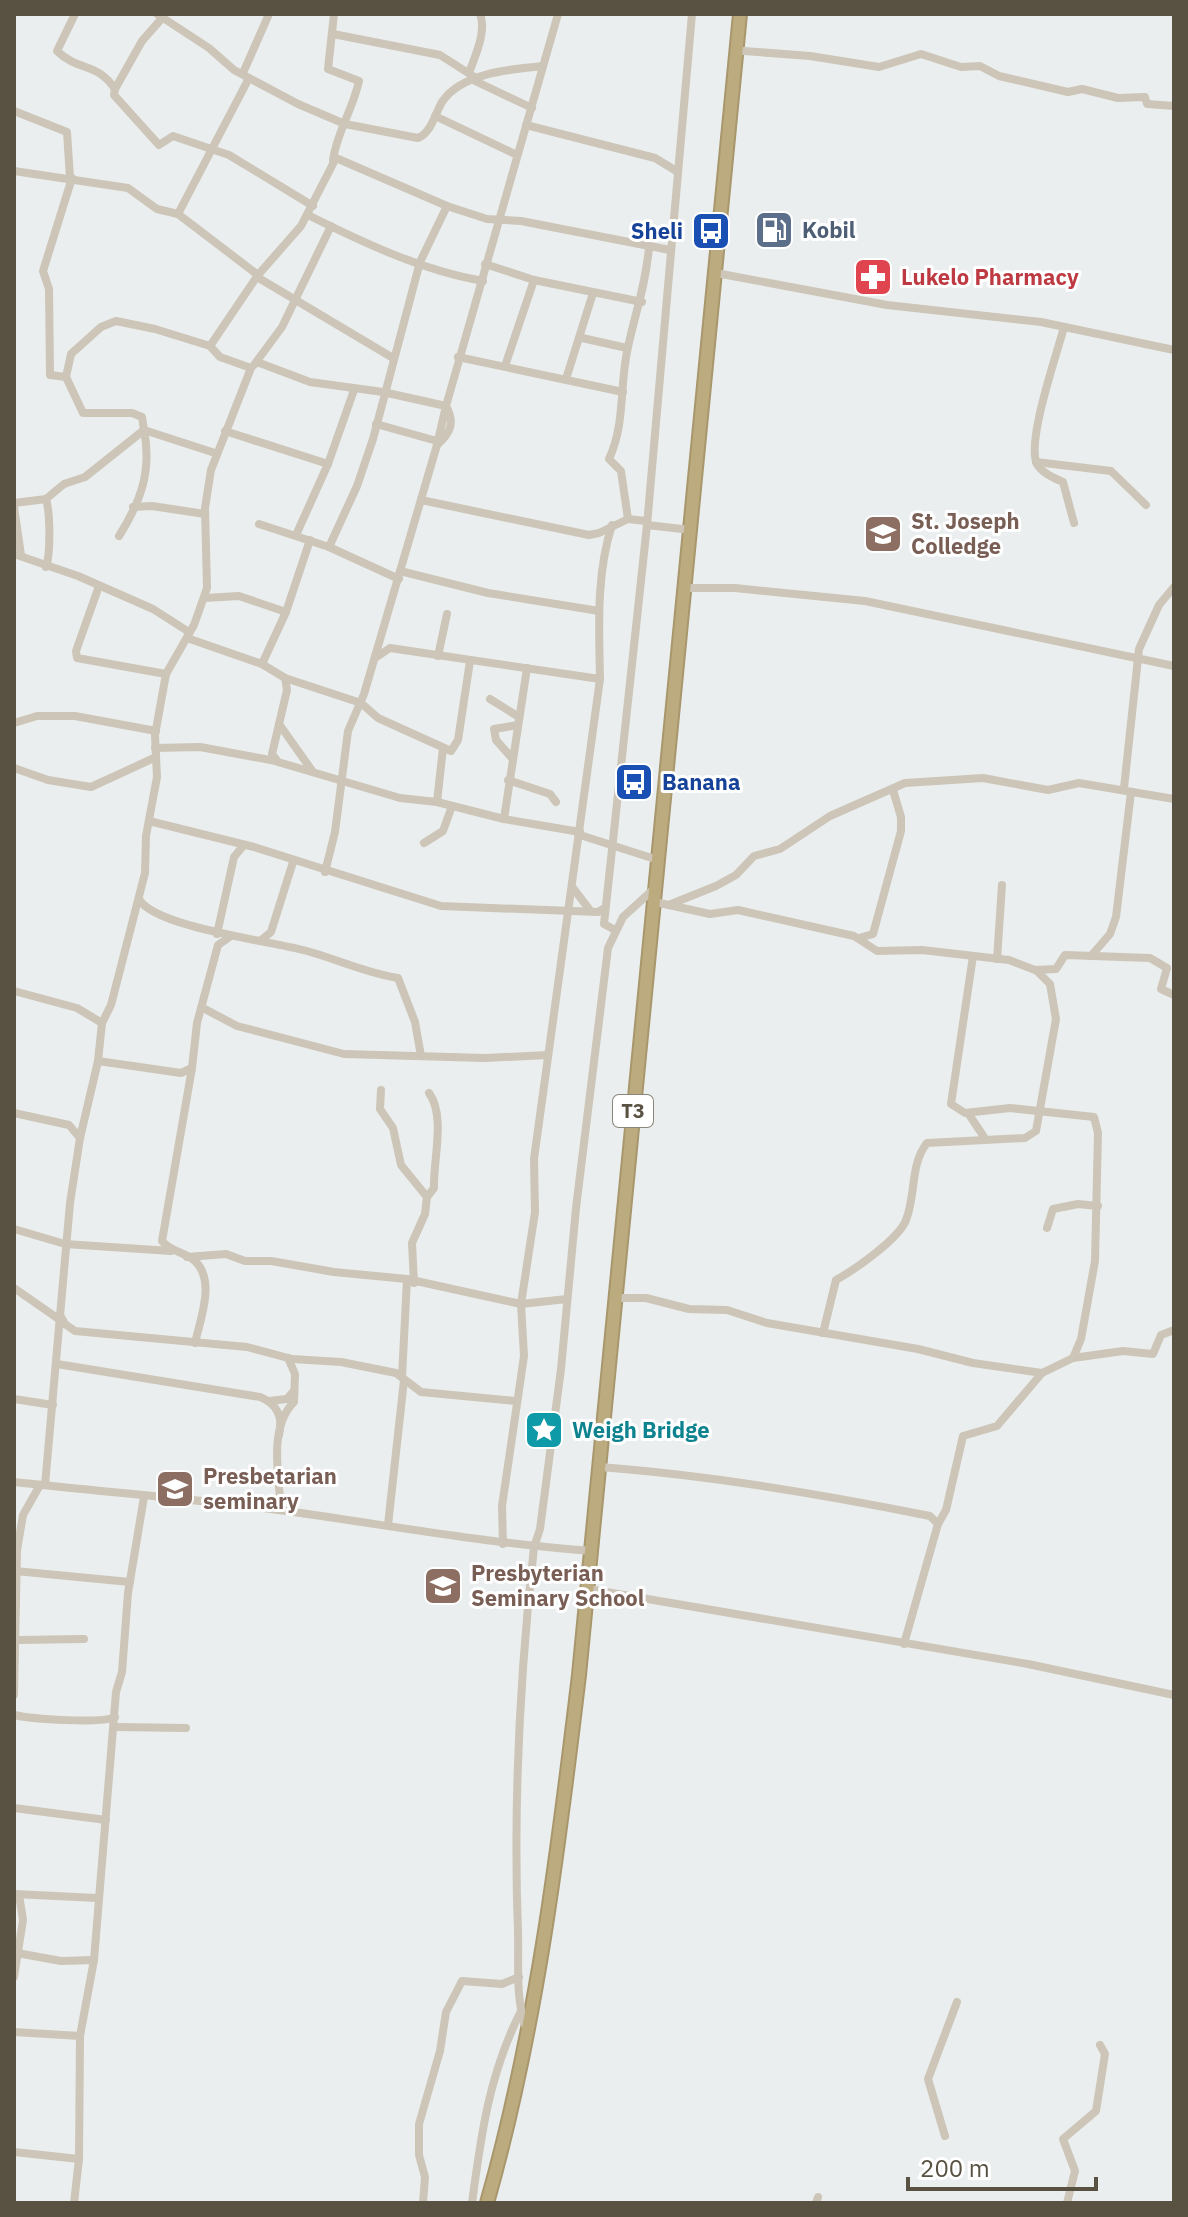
<svg xmlns="http://www.w3.org/2000/svg" width="1188" height="2217" viewBox="0 0 1188 2217" font-family="'IBM Plex Sans',sans-serif">
<style>
.lines{fill:none;stroke-linecap:round;stroke-linejoin:round}
.highway-casing{stroke:#a8976c;stroke-width:16}
.minor{stroke:#ccc5b8;stroke-width:8}
.highway{stroke:#bdab80;stroke-width:12}
.labels{text-anchor:middle;stroke-width:6;stroke-linejoin:round;paint-order:stroke}
.shield{fill:#fff;stroke:#8b867b;stroke-width:2}
.shield-label{font-size:20px;font-weight:bold;fill:#595243}
.service-label{font-size:22px;font-weight:bold;fill:#4e5e75;stroke:#fff;text-anchor:start}
.transit-label{font-size:22px;font-weight:bold;fill:#164399;stroke:#fff;text-anchor:end}
.health-label{font-size:22px;font-weight:bold;fill:#be3a42;stroke:#fff;text-anchor:start}
.education-label{font-size:22px;font-weight:bold;fill:#785e54;stroke:#fff;text-anchor:start}
.culture-label{font-size:22px;font-weight:bold;fill:#0d838f;stroke:#fff;text-anchor:start}
</style>
<rect width="100%" height="100%" fill="#ebeeee"/>
<g class="lines">
<!-- highway casing -->
<g class="highway-casing">
<path id="highway" d="M487,2203C536,2031 558,1852 579,1675L740,14"/>
</g>
<!-- minor -->
<g class="minor">
<path d="M75,14L57,51C79,72 97,62 115,89"/>
<path d="M157,14L209,48L234,70L298,104L345,124L418,138C431,133 435,114 442,102C461,73 511,69 543,66"/>
<path d="M163,17L142,41L115,89L114,95L159,145L173,136L229,155L313,206"/>
<path d="M333,34L440,55L476,78"/>
<path d="M744,51L810,56L879,67L921,54L961,67L980,66L999,76L1068,92L1082,89L1118,98L1145,97L1147,104L1174,106"/>
<path d="M243,73L269,14"/>
<path d="M469,73C475,56 487,31 480,14"/>
<path d="M473,80L532,108"/>
<path d="M14,111L67,132L70,178"/>
<path d="M435,116L517,155"/>
<path d="M526,125L655,158L678,172"/>
<path d="M333,160C337,132 353,109 359,81L328,69L334,14"/>
<path d="M14,171L128,188L157,209L178,214L258,275"/>
<path d="M72,178L43,271L49,289L50,375L66,377L83,413H132L142,417L144,430L215,453"/>
<path d="M178,214L249,78"/>
<path d="M308,215C362,242 423,271 483,281"/>
<path d="M485,264L534,280L642,302"/>
<path d="M716,273L887,305L1041,322L1174,350"/>
<path d="M257,277L393,358"/>
<path d="M1064,327C1057,354 1026,442 1037,464C1042,473 1054,478 1063,482L1074,523"/>
<path d="M582,338L627,348"/>
<path d="M458,357L623,392"/>
<path d="M257,362L310,382L383,392L446,406L437,445"/>
<path d="M254,365L282,327L331,226"/>
<path d="M505,366L534,280"/>
<path d="M66,377L71,354L101,327L116,321L155,329L210,346"/>
<path d="M566,379L593,293"/>
<path d="M376,424L437,441"/>
<path d="M225,431L328,464"/>
<path d="M1036,462L1111,471L1146,505"/>
<path d="M421,500L589,535L599,533L628,519L646,521"/>
<path d="M14,503L46,499"/>
<path d="M14,507L21,555"/>
<path d="M133,507L152,506L205,514"/>
<path d="M628,519L621,471L609,459C626,422 619,385 628,347C636,310 645,288 649,248"/>
<path d="M259,524L329,547L399,579"/>
<path d="M647,525L691,530"/>
<path d="M296,535L328,464L354,390"/>
<path d="M119,536C141,501 152,471 144,430"/>
<path d="M329,547L357,486L373,439L420,262L447,206"/>
<path d="M14,554L78,576L153,609L189,632"/>
<path d="M46,567C51,552 50,512 46,499L64,484L85,477L144,430"/>
<path d="M400,571L488,593L599,611"/>
<path d="M99,586L76,651L77,658L166,674"/>
<path d="M684,588H735L865,601L1174,666"/>
<path d="M205,598L239,596L286,612"/>
<path d="M187,638L262,664L285,678L287,690L272,754L278,762L400,798L437,802L504,819L580,832"/>
<path d="M438,656L447,614"/>
<path d="M375,658L390,648L600,679"/>
<path d="M262,664L286,612L310,540"/>
<path d="M285,678L361,703L378,718L451,751L458,740L470,661"/>
<path d="M490,699L519,717"/>
<path d="M14,723L37,716H75L156,731"/>
<path d="M279,724L313,772"/>
<path d="M155,748L200,747L276,761"/>
<path d="M512,758L496,740L494,729L518,725"/>
<path d="M14,768L48,780L91,787L154,758"/>
<path d="M508,780L550,794L556,802"/>
<path d="M1124,788L1139,649L1159,605L1174,587"/>
<path d="M437,802L443,748"/>
<path d="M504,819L527,668"/>
<path d="M149,821L254,847L441,906L598,912L603,909"/>
<path d="M580,835L658,860"/>
<path d="M424,843L443,831L452,806"/>
<path d="M325,872L335,832L348,731L364,694L437,445C451,433 455,422 446,406L558,14"/>
<path d="M573,888L589,909"/>
<path d="M139,899C154,927 270,941 303,950C335,958 365,973 398,978L415,1022L421,1056"/>
<path d="M655,902L710,914L738,910L854,936L877,951L922,950L1009,960L1035,970L1056,969L1065,955L1150,958L1167,968L1161,989L1174,995"/>
<path d="M671,904L716,886L736,875L754,856L780,849L830,816L905,783L983,778L1048,790L1079,783L1174,799"/>
<path d="M615,930L604,924L647,525L692,14"/>
<path d="M217,934L234,857L244,845"/>
<path d="M859,938L873,934L901,831V817L893,790"/>
<path d="M260,941L271,932L293,862"/>
<path d="M1091,956L1110,934L1116,917L1131,792"/>
<path d="M997,959L1002,885"/>
<path d="M14,991L77,1008L102,1023"/>
<path d="M203,1008L237,1026L344,1054L485,1058L548,1055"/>
<path d="M98,1061L181,1073L192,1068L197,1023L218,945L231,936"/>
<path d="M192,1068L162,1241C171,1252 185,1252 195,1261C216,1281 200,1320 195,1343"/>
<path d="M381,1090L380,1109L393,1128L401,1165L427,1197L425,1214L412,1243L414,1283"/>
<path d="M14,1113L69,1125L80,1138"/>
<path d="M968,1113L984,1137"/>
<path d="M427,1197L434,1188C433,1160 446,1116 429,1093"/>
<path d="M1047,1228L1053,1209L1078,1204L1098,1206"/>
<path d="M14,1229L65,1244L171,1251"/>
<path d="M187,1257L226,1254L245,1261H271L334,1272L407,1279L521,1304L567,1299"/>
<path d="M14,1288L60,1320"/>
<path d="M617,1298H646L689,1309L727,1310L767,1323L918,1349L973,1363L1042,1373"/>
<path d="M60,1315L65,1324L75,1331L247,1347L292,1359L341,1362L396,1373L421,1392L516,1401"/>
<path d="M823,1333L836,1280C854,1270 899,1239 906,1220C916,1195 910,1164 927,1143L1025,1138L1036,1131L1056,1019L1050,984L1036,970"/>
<path d="M1073,1358L1123,1351L1153,1354L1161,1335L1174,1330"/>
<path d="M57,1364L260,1397C278,1404 283,1418 279,1435"/>
<path d="M402,1377L407,1279"/>
<path d="M14,1399L53,1405"/>
<path d="M269,1401L287,1399L294,1391"/>
<path d="M599,1467C710,1475 821,1494 930,1516L938,1524"/>
<path d="M14,1482C104,1492 196,1499 286,1511C388,1525 490,1544 593,1551"/>
<path d="M45,1485L70,1203L80,1138L98,1061L102,1023L111,1005L145,873L146,836L157,777L155,735L166,674L194,625L207,588L205,508L211,470L251,368L220,357L210,346L258,275L301,226L336,158L447,206L487,219L521,221L670,250"/>
<path d="M281,1510C279,1476 268,1428 294,1402L295,1374L288,1358"/>
<path d="M388,1525L404,1380"/>
<path d="M503,1544L502,1506L524,1356L521,1304L535,1212L534,1159L600,679C599,628 596,574 612,525"/>
<path d="M15,1571L130,1582"/>
<path d="M589,1589L1028,1664L1174,1695"/>
<path d="M17,1640L84,1639"/>
<path d="M904,1644L938,1524L946,1510L963,1436L997,1426L1042,1373L1073,1358L1081,1339L1095,1261L1098,1133L1094,1117L1010,1108L965,1113L951,1104L973,956"/>
<path d="M14,1695L17,1550L23,1515L40,1485"/>
<path d="M14,1715C32,1719 100,1724 115,1717"/>
<path d="M115,1727L186,1728"/>
<path d="M14,1808L106,1820"/>
<path d="M14,1894L97,1898"/>
<path d="M17,1953L61,1961L94,1960"/>
<path d="M14,1977L23,1920L19,1895"/>
<path d="M526,2028C515,1998 519,1963 518,1932C513,1803 520,1674 534,1547L540,1529L561,1369L576,1208L608,948L623,917L656,887"/>
<path d="M14,2032L80,2036"/>
<path d="M945,2136L928,2079L957,2002"/>
<path d="M14,2152L79,2159"/>
<path d="M74,2203L79,2159L80,2036L94,1960L116,1692L122,1672L128,1593L144,1497"/>
<path d="M423,2203L425,2177L419,2155V2124L440,2051L446,2012L462,1981L502,1984L519,1977"/>
<path d="M472,2203C481,2135 489,2075 520,2013"/>
<path d="M816,2203L818,2197"/>
<path d="M1067,2203L1075,2171L1063,2139L1096,2111L1105,2054L1100,2045"/>
</g>
<!-- highway -->
<use href="#highway" class="highway"/>
</g>
<!-- icons -->
<defs>
<g id="fuel-square" transform="scale(2)"><rect x="-9" y="-9" width="18" height="18" rx="4" fill="#5c6f8a" stroke="#fff"/><path d="M-5.5-6h7V0h2V4h1.3V-2.5L3-4.5l.8-.8L6-3V5H2.5V1h-1V6h-7ZM-4.2-4.7v3.2H.2V-4.7Z" fill="#fff"/></g>
<g id="bus-square" transform="scale(2)"><rect x="-9" y="-9" width="18" height="18" rx="4" fill="#1a4fb4" stroke="#fff"/><path d="M-5-6H5V4H4V6H2V4H-2V6H-4V4H-5ZM-3.5-4V0h7V-4ZM-3.5 1.2v1.5H-2V1.2ZM2 1.2v1.5H3.5V1.2Z" fill="#fff"/></g>
<g id="pharmacy-square" transform="scale(2)"><rect x="-9" y="-9" width="18" height="18" rx="4" fill="#e0444e" stroke="#fff"/><path d="M-2-6h4v4h4v4h-4v4h-4v-4h-4v-4h4Z" fill="#fff"/></g>
<g id="university-square" transform="scale(2)"><rect x="-9" y="-9" width="18" height="18" rx="4" fill="#8d6e63" stroke="#fff"/><path d="M0-5L7-2L0 1L-7-2ZM-4 1L0 2.5L4 1V4Q0 6-4 4Z" fill="#fff"/></g>
<g id="sight-square" transform="scale(2)"><rect x="-9" y="-9" width="18" height="18" rx="4" fill="#0f9aa8" stroke="#fff"/><path d="M0-6L1.8-2.2L6-1.7L2.9 1.2L3.7 5.4L0 3.3L-3.7 5.4L-2.9 1.2L-6-1.7L-1.8-2.2Z" fill="#fff"/></g>
<g id="school-square" transform="scale(2)"><rect x="-9" y="-9" width="18" height="18" rx="4" fill="#8d6e63" stroke="#fff"/><path d="M0-5L7-2L0 1L-7-2ZM-4 1L0 2.5L4 1V4Q0 6-4 4Z" fill="#fff"/></g>
</defs>
<g fill-rule="evenodd">
<use href="#fuel-square" x="774" y="230"/>
<use href="#bus-square" x="711" y="231"/>
<use href="#pharmacy-square" x="873" y="277"/>
<use href="#university-square" x="883" y="534"/>
<use href="#bus-square" x="634" y="782"/>
<use href="#sight-square" x="544" y="1430"/>
<use href="#school-square" x="175" y="1489"/>
<use href="#school-square" x="443" y="1586"/>
</g>
<g class="labels">
<!-- shield labels -->
<rect class="shield" x="613" y="1095" width="40" height="32" rx="6"/>
<g class="shield-label">
<text x="633" y="1118">T3</text>
</g>
<!-- service labels -->
<g class="service-label">
<text x="802" y="238">Kobil</text>
</g>
<!-- transit labels -->
<g class="transit-label">
<text x="683" y="239">Sheli</text>
<text x="662" y="790" text-anchor="start">Banana</text>
</g>
<!-- health labels -->
<g class="health-label">
<text x="901" y="285">Lukelo Pharmacy</text>
</g>
<!-- education labels -->
<g class="education-label">
<text x="911" y="529">St. Joseph<tspan x="911" dy="25">Colledge</tspan></text>
<text x="203" y="1484">Presbetarian<tspan x="203" dy="25">seminary</tspan></text>
<text x="471" y="1581">Presbyterian<tspan x="471" dy="25">Seminary School</tspan></text>
</g>
<!-- culture labels -->
<g class="culture-label">
<text x="572" y="1438">Weigh Bridge</text>
</g>
</g>
<!-- border -->
<rect width="1188" height="2217" fill="none" stroke="#595243" stroke-width="32"/>
<!-- scale -->
<path d="M908 2177v12h188v-12" fill="none" stroke="#595243" stroke-width="4"/>
<text x="920" y="2177" font-size="24" fill="#595243" stroke="#ffffff" stroke-width="6" paint-order="stroke">200 m</text>
</svg>
